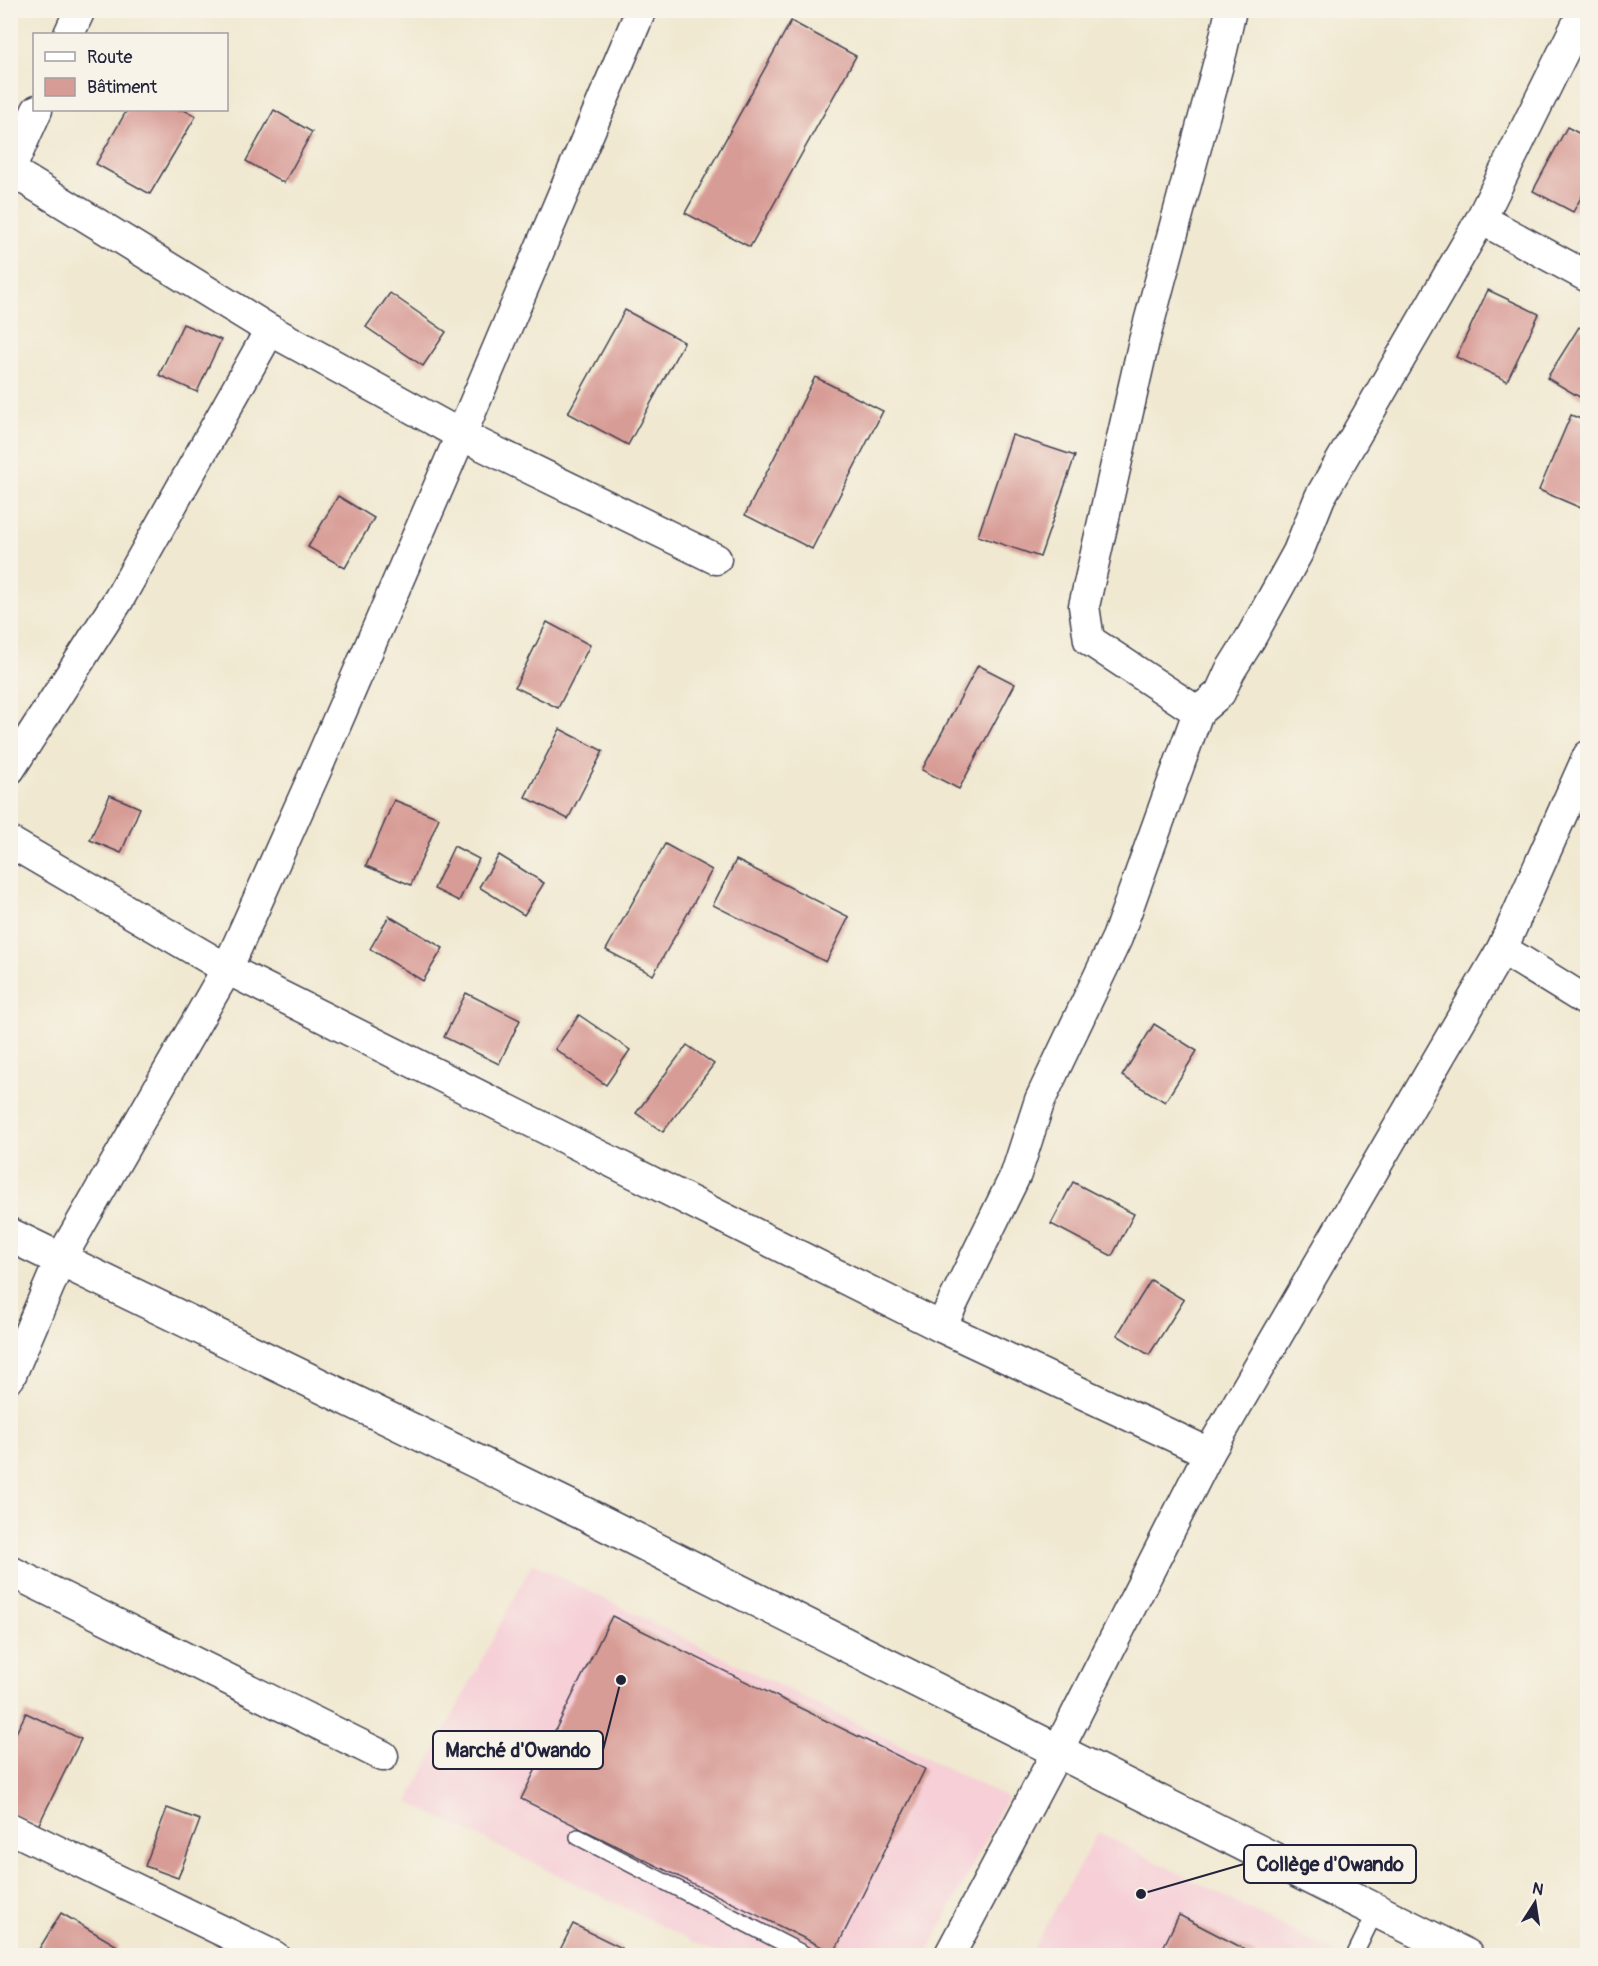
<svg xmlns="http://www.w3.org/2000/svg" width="1598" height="1966" viewBox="0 0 1598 1966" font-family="Pangolin,sans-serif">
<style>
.built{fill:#f6cfd7}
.building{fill:#d89c96}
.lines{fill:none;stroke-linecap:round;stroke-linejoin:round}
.lane-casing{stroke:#414051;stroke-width:18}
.street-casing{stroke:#414051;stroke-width:33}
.secondary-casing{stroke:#414051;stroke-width:36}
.lane{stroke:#fff;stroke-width:15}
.street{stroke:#fff;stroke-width:30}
.secondary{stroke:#fff;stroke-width:33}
.leader{fill:none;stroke:#22223b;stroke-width:2}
.callout-dot{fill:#22223b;stroke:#f7f3e8;stroke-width:2}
.callout{fill:#f7f3e8;stroke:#22223b;stroke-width:2}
.callout-label{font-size:20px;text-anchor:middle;font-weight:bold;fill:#22223b}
</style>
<rect width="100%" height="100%" fill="#f7f3e8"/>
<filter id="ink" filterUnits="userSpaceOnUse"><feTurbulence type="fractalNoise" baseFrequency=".0167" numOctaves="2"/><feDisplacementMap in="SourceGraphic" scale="12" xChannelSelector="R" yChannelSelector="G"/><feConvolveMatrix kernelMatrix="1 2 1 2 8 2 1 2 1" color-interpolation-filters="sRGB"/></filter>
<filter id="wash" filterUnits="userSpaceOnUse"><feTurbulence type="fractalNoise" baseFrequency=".008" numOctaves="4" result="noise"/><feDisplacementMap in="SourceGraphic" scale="24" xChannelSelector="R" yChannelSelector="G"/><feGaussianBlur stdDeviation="1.35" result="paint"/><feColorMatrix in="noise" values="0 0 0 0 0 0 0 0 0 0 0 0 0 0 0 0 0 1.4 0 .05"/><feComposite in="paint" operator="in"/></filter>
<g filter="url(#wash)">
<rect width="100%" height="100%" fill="#f0e8d0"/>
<!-- built -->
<g class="built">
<path d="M532,1563L1007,1798L926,1956L721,1955L408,1802Z"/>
<path d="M1098,1832L1339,1955L1029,1956Z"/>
</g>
<g id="blocks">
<!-- building -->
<g class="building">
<path d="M791,21L856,56L750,247L685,213Z"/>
<path d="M127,110H184L196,116L150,194L96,164Z"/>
<path d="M274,110L312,132L284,183L246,161Z"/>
<path d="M1567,127L1588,138V185L1573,212L1533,191Z"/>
<path d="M1488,290L1539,314L1507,381L1456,357Z"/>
<path d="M390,293L446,332L423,366L366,327Z"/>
<path d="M625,310L684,342L628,445L568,413Z"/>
<path d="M183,324L221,340L197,392L159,375Z"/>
<path d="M1579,327L1588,333V402L1547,378Z"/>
<path d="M815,377L883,411L812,549L745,515Z"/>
<path d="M1571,415L1588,422V511L1539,490Z"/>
<path d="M1012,435L1075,456L1040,557L978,536Z"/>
<path d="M338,496L374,518L345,568L308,547Z"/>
<path d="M547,622L590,645L558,708L515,687Z"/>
<path d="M978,665L1015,684L959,789L922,770Z"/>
<path d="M560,729L603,751L568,819L525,797Z"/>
<path d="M110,795L140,808L121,853L90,840Z"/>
<path d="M394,800L439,818L411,885L366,866Z"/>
<path d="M665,844L712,870L653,975L606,950Z"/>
<path d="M454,846L479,859L459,901L434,889Z"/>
<path d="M499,855L544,883L524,915L479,887Z"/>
<path d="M736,860L849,917L826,962L713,905Z"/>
<path d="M389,916L443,948L423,981L370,949Z"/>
<path d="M466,993L520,1020L499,1064L444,1037Z"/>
<path d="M579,1015L630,1050L606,1085L555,1049Z"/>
<path d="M1154,1024L1197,1051L1165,1102L1122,1076Z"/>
<path d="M687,1045L714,1064L663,1132L636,1113Z"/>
<path d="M1073,1182L1134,1214L1112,1256L1051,1224Z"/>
<path d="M1151,1280L1184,1300L1149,1355L1117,1335Z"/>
<path d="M612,1616L925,1769L834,1953L521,1799Z"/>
<path d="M26,1713L81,1739L38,1826L10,1813V1745Z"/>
<path d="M167,1808L200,1820L178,1878L145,1866Z"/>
<path d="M61,1913L119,1947L113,1956H49L39,1949Z"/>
<path d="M1179,1915L1258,1956H1159Z"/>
<path d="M573,1924L622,1948L618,1956H557Z"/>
</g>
</g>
</g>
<g filter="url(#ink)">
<use href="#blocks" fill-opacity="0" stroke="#414051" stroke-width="1.5"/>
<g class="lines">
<!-- lane casing -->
<g class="lane-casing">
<g id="lane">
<path d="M578,1837L808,1956"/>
<path d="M1354,1956L1376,1911"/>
</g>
</g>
<!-- street casing -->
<g class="street-casing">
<g id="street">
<path d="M69,34L80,10"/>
<path d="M10,170L270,330L461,435L716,559"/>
<path d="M10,170L37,110"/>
<path d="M1481,219L1588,277"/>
<path d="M1198,712L1220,693L1230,671L1250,639L1298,552L1320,497L1481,219L1584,10"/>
<path d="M10,769L119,599L270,330"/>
<path d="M10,842L227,969L941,1327L1209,1453"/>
<path d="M1502,949L1588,756"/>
<path d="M941,1327L1016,1174L1040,1100L1117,938L1198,712L1089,640L1084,606L1144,341L1222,50L1231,10"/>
<path d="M10,1377L61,1258L227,969L317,768L461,435L641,10"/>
<path d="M10,1571L383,1756"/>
<path d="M10,1828L274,1956"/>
<path d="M949,1956L1057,1752L1209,1453L1502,949L1588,1002"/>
</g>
</g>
<!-- secondary casing -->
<g class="secondary-casing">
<path id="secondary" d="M10,1235L589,1516L1467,1956"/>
</g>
<!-- lane -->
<use href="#lane" class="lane"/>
<!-- street -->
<use href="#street" class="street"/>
<!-- secondary -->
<use href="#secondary" class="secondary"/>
</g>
</g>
<!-- callouts -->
<path class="leader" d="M621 1680L603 1750M1141 1894L1244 1864"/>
<g class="callout-dot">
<circle cx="621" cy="1680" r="6"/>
<circle cx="1141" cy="1894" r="6"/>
</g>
<g class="callout">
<rect x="433" y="1731" width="170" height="38" rx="6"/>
<rect x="1244" y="1845" width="172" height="38" rx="6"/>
</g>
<g class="callout-label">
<text x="518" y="1757">Marché d'Owando</text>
<text x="1330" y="1871">Collège d'Owando</text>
</g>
<!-- margin -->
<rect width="1598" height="1966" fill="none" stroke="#f7f3e8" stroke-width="36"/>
<!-- legend -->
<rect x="33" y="33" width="195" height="78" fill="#f7f3e8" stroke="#a29fa3" stroke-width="1.5"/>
<rect x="45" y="52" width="30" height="9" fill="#ffffff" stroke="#a29fa3" stroke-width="1.5"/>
<text x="87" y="63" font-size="18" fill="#22223b">Route</text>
<rect x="45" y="78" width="30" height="18" fill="#d89c96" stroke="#a29fa3" stroke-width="1.5"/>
<text x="87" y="93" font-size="18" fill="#22223b">Bâtiment</text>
<!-- north arrow -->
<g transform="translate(1535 1903) rotate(12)" stroke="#f7f3e8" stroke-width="4.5" paint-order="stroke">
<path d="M0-4.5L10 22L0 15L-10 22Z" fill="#22223b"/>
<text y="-9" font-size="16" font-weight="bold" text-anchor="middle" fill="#22223b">N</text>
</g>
</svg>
